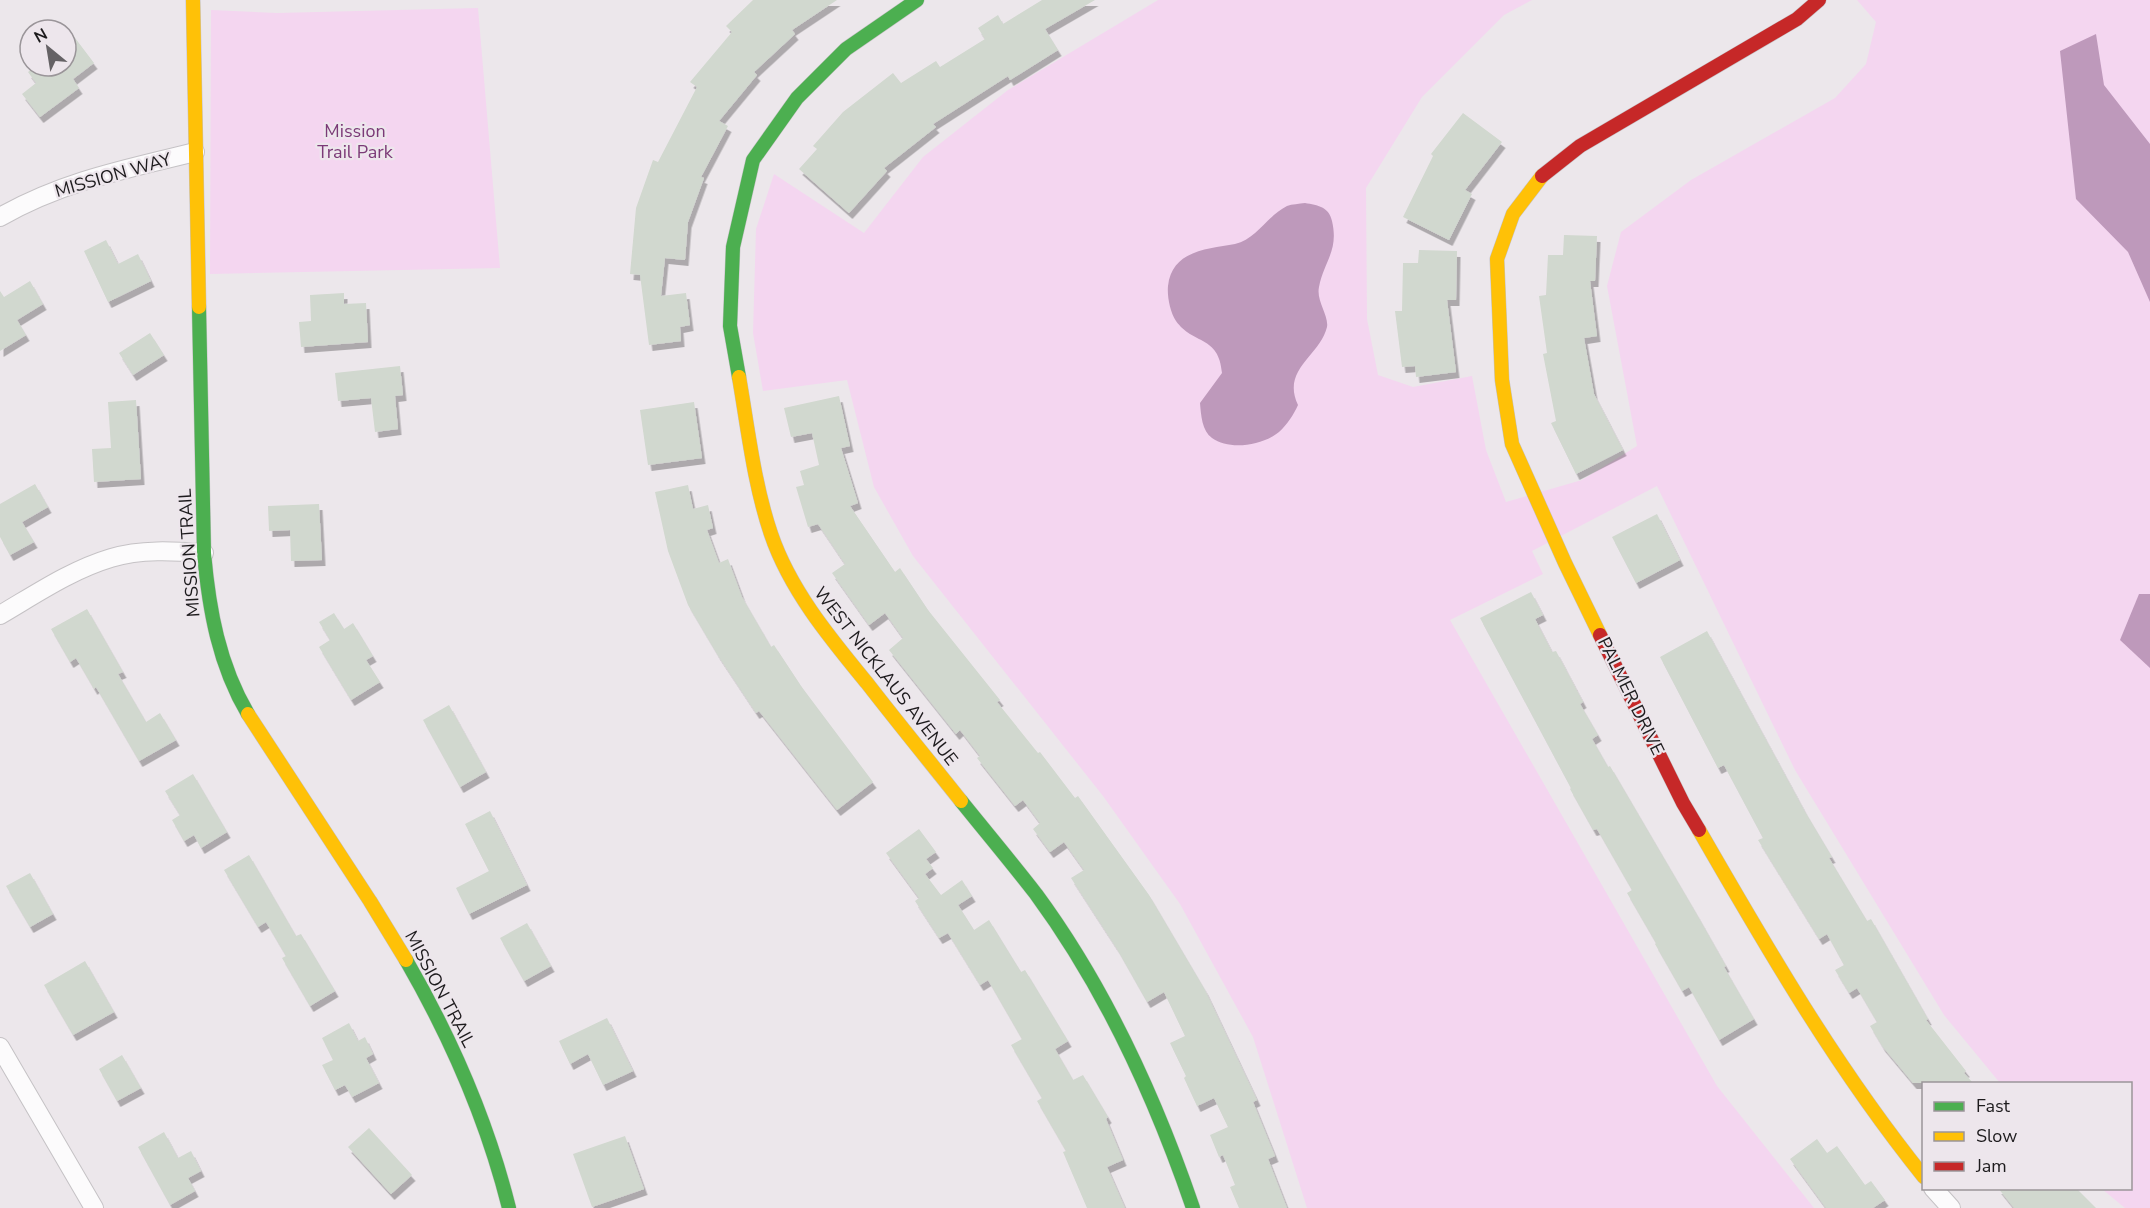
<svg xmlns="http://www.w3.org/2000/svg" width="2150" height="1208" viewBox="0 0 2150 1208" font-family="'Nunito Sans',sans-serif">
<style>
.green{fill:#f4d6f0}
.water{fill:#be99bb}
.building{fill:#d1d8cf;filter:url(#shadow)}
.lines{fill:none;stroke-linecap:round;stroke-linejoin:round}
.street-casing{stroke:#c5c2c5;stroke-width:20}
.fast-casing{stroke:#c5c2c5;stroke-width:15}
.slow-casing{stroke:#c5c2c5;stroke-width:15}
.jam-casing{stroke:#c5c2c5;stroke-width:15}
.street{stroke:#fcfbfc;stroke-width:18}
.fast{stroke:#4caf50;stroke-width:14}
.slow{stroke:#ffc107;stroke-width:14}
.jam{stroke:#c62828;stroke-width:14}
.labels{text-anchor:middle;stroke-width:4.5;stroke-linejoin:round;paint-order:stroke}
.park-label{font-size:18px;fill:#7b3a77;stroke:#ede6ec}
.street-label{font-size:18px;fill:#1d1b1d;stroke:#ede6ec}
</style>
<defs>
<filter id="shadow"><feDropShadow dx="3.5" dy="6" stdDeviation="0" flood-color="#0004"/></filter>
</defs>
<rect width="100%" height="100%" fill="#ece7eb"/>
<!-- green -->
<g class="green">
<path d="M1158,0H1532L1504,15L1422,97L1366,188L1367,319L1378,375L1413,387L1472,376L1486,450L1506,502L1582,480L1637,446L1607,286L1621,232L1691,180L1835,98L1866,64L1876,22L1857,0H2150V1208H2125L2102,1189L2130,1188V1084L2000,1083L1944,1015L1795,770L1657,486L1532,551L1543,574L1450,620L1717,1086L1814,1208H1307L1253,1037L1180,904L1103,796L913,556L874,487L847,380L763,391L753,333L756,229L774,174L864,233L923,157L1008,90Z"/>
<path d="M478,8L500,268L210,274L211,10L277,13Z"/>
</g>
<!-- water -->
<g class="water">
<path d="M2096,34L2104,85L2150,144V302L2128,252L2076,199L2060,51Z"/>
<path d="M1305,203C1318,205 1329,207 1332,221C1339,251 1324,261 1319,287C1316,301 1329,315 1327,327C1320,356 1281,369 1298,405C1294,414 1287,425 1279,432C1263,445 1230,451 1212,438C1202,431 1201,415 1200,403L1222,373C1219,335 1193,345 1176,321C1170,312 1167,296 1168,286C1172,250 1208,249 1235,244C1257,239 1267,216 1287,206C1292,204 1299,204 1305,203Z"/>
<path d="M2139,594H2150V668L2120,640Z"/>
</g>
<!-- building -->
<g class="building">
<path d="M753,0H837L792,30L795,34L754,72L757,75L719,121L728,126L701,177L704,178L688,222L685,260L665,258L661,296L686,293L690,325L680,327L681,341L649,345L640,275L630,274L636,208L653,160L658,162L697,87L690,82L732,32L726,26Z"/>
<path d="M1042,0H1095L1045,29L1058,50L1010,80L1008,76L933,124L936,127L884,168L887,171L849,213L799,169L817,149L813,146L843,112L893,73L901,83L936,61L940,67L985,39L978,28L998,15L1003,24Z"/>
<path d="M66,26L94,63L73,79L79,88L40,117L22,94L36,83L28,72L36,66H66Z"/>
<path d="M1463,113L1502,142L1465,190L1472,194L1449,240L1403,217L1433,156L1431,154Z"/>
<path d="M1564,235L1597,236L1595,281H1590L1597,336L1584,338L1594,394L1623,450L1576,474L1551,423L1556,421L1543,354L1547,353L1539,296L1546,295L1548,255H1563Z"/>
<path d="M106,240L118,264L138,254L151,281L108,302L84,251Z"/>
<path d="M1419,250L1457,251L1456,300H1447L1456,372L1416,377L1415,366L1402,367L1395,311H1402L1403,263H1418Z"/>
<path d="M30,281L43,304L17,320L26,335L0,351V291L4,297Z"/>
<path d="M344,293V304L366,303L368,342L301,347L299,322L311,321L310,295Z"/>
<path d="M150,333L164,355L133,375L119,353Z"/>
<path d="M400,366L403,395L395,396L398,429L375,432L371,398L338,401L335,373Z"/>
<path d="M839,396L850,446L841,448L858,503L850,506L895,572L900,568L928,610L1000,700L997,702L1038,753L1040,752L1075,798L1078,796L1149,895L1205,990L1257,1100L1253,1102L1275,1156L1268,1159L1287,1208H1239L1230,1187L1235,1185L1223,1155L1219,1157L1210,1135L1228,1127L1214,1098L1197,1106L1184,1078L1186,1076L1170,1043L1185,1036L1164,992L1147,1002L1117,949L1071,878L1084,870L1064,842L1050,852L1033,829L1040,823L1023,800L1015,806L977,758L980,756L960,730L956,734L889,650L903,638L885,613L869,625L832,573L845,564L818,524L808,527L796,487L804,485L800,471L819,465L812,433L791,437L784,408Z"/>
<path d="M136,400L141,479L94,482L92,449L111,448L108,402Z"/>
<path d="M694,402L702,458L648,465L640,410Z"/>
<path d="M35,484L48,507L22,522L34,542L10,555L0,537V504Z"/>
<path d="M688,485L693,509L708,505L713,528L707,530L719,563L728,559L742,597L771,647L774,645L801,686L873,782L837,810L759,711L756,713L717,654L688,605L668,551L655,492Z"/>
<path d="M319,504L322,560L291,561L290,530L269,531L268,506Z"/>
<path d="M1657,514L1680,560L1636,583L1612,537Z"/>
<path d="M1531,592L1543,615L1535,619L1552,652L1556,651L1583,702L1580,704L1598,735L1592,739L1608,767L1610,766L1696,913L1726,966L1724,967L1754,1019L1719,1040L1689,987L1682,991L1655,944L1656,943L1627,893L1632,890L1597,829L1593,830L1570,789L1571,788L1480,618Z"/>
<path d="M87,609L123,672L118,674L146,722L160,713L176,740L139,761L96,687L94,689L76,658L70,662L51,629Z"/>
<path d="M334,613L344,629L353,623L373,656L366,660L380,682L351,700L319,647L330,640L319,622Z"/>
<path d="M1707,631L1804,810L1832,857L1829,858L1867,921L1871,919L1928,1019L1926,1020L1966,1071L1964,1073L1973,1083H1913L1882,1046L1870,1026L1877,1022L1857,988L1849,993L1835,970L1844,965L1827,934L1819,939L1758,840L1763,838L1724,765L1718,768L1660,657Z"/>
<path d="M449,705L486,772L460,787L423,720Z"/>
<path d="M193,774L227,832L201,848L194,835L184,841L172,820L180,815L165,791Z"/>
<path d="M490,811L527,885L469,914L456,888L489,871L465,824Z"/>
<path d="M919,829L936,852L926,859L933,868L925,874L941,895L962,880L972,896L958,905L974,930L989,920L1021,972L1025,970L1068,1041L1055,1049L1073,1080L1083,1075L1108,1117L1106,1119L1123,1160L1107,1167L1125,1208H1087L1063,1152L1066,1151L1037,1101L1042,1098L1011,1045L1022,1039L988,980L980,985L948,933L939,938L915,901L919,898L886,853Z"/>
<path d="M249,855L296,936L301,934L335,991L310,1006L282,958L286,956L266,922L258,927L224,870Z"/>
<path d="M30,873L53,914L30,927L6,886Z"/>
<path d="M527,923L551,966L524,981L500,938Z"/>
<path d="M85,961L114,1012L73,1035L44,985Z"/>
<path d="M607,1018L633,1071L603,1085L588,1054L570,1064L559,1041Z"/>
<path d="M349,1023L358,1041L365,1037L373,1054L366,1058L379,1083L352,1097L345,1085L335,1090L322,1065L333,1060L322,1038Z"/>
<path d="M122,1055L141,1088L117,1101L99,1069Z"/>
<path d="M369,1128L412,1175L391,1194L348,1147Z"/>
<path d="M164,1132L178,1158L191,1151L201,1171L188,1178L195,1191L170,1205L138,1147Z"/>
<path d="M625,1136L644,1189L592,1207L573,1154Z"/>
<path d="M1817,1139L1827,1153L1837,1146L1865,1185L1871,1181L1885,1200L1873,1208H1826L1790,1159Z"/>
<path d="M1998,1188H2076L2096,1208H2014Z"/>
</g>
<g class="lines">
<!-- street casing -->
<g class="street-casing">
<g id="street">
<path d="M0,217C63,181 126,169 195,152"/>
<path d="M0,615C36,594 71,570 111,558C141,549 173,551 204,553"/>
<path d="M0,1047L94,1208"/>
<path d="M1933,1188L1951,1208"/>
</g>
</g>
<!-- fast casing -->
<g class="fast-casing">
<g id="fast">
<path d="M199,307L204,553C209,610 219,665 248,714"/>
<path d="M739,377L730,326L733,247L753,160L797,98L846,49L917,0"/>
<path d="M961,801C986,832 1012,863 1036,894C1106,989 1155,1097 1193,1208"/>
<path d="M406,960C451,1038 487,1120 509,1208"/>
</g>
</g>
<!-- slow casing -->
<g class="slow-casing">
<g id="slow">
<path d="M193,0L199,307"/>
<path d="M1542,176L1513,214L1497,259L1502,380L1512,444L1565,563L1600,635"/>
<path d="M739,377C748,429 754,484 771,534C790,590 830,638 867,683C898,723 930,762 961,801"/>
<path d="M248,714L370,901L406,960"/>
<path d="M1699,830C1768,950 1837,1069 1924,1177"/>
</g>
</g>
<!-- jam casing -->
<g class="jam-casing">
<g id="jam">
<path d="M1542,176L1580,146L1797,19L1819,0"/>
<path d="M1600,635L1683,803L1699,830"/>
</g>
</g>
<!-- street -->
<use href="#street" class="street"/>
<!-- fast -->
<use href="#fast" class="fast"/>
<!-- slow -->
<use href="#slow" class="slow"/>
<!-- jam -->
<use href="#jam" class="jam"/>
</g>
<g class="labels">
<!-- park labels -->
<g class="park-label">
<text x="355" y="137">Mission<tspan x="355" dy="21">Trail Park</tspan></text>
</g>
<!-- street labels -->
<g class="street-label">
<text transform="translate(113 175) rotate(-16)" y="6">MISSION WAY</text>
<text transform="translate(189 553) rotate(-94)" y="6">MISSION TRAIL</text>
<text transform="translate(886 676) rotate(52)" y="6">WEST NICKLAUS AVENUE</text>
<text transform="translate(1631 696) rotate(64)" y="6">PALMER DRIVE</text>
<text transform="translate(440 989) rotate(62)" y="6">MISSION TRAIL</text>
</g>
</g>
<!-- legend -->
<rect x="1922" y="1082" width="210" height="108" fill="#ede6ec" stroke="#9a9599" stroke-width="1.5"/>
<rect x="1934" y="1102" width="30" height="9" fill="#4caf50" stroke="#9a9599" stroke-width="1.5"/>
<text x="1976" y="1112" font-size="18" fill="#1d1b1d">Fast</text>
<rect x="1934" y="1132" width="30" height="9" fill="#ffc107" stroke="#9a9599" stroke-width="1.5"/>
<text x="1976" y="1142" font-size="18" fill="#1d1b1d">Slow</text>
<rect x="1934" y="1162" width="30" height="9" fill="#c62828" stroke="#9a9599" stroke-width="1.5"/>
<text x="1976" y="1172" font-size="18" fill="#1d1b1d">Jam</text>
<!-- north arrow -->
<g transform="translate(48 48) rotate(330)"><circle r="28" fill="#ede6ec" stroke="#9a9599" stroke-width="1.5"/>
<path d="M0-4.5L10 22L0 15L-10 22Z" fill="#656265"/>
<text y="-9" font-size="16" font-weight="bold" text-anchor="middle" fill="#1d1b1d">N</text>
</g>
</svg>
